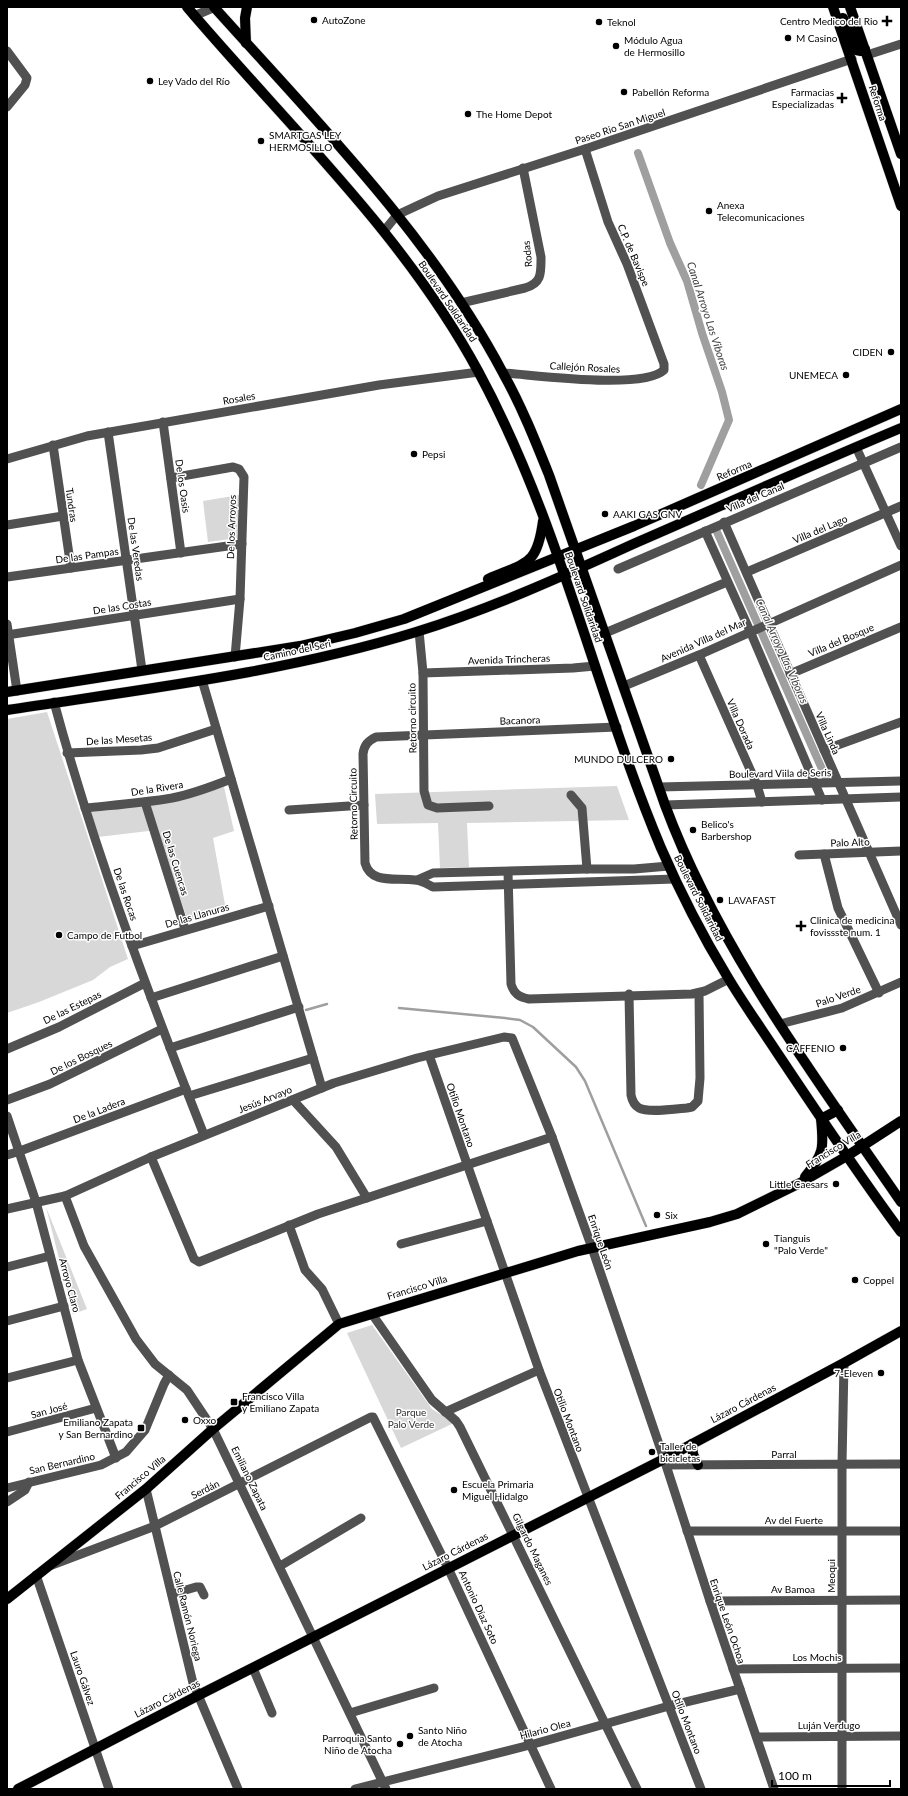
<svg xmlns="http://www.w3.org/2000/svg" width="908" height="1796" viewBox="0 0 908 1796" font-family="Lato,sans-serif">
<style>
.green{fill:#d8d8d8}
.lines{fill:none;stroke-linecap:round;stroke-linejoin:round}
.stream{stroke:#9f9f9f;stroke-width:2.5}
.canal{stroke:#9f9f9f;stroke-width:8}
.major-casing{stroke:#dbdbdb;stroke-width:11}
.minor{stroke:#515151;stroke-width:9}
.major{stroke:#000;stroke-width:10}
.poi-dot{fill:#000;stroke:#fff;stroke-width:1.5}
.labels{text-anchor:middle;stroke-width:3;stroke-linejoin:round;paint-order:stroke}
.poi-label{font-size:10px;fill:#000;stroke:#fff;text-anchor:start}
.street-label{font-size:10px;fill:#000;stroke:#fff}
.park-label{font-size:10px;fill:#2f2f2f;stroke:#fff}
.water-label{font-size:11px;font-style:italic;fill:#404040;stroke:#fff}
</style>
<rect width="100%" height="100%" fill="#fff"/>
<!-- green -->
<g class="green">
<path d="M239,495L237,538L208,542L203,501Z"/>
<path d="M47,712L128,959L110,967L93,980L39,1002L7,1013V719Z"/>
<path d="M617,786L629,820L467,823L469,867L440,868L438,823L377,824L375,794Z"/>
<path d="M224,787L234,831L213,838L226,910L188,921L157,830L98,837L89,811L179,801Z"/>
<path d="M46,1207L87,1309L73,1314Z"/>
<path d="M372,1325L432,1409L454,1423L401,1448L347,1333Z"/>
</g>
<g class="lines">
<!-- stream -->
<g class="stream">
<path d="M399,1008L505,1018L520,1020L533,1027L576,1067L585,1081L646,1226"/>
<path d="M306,1010L327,1004"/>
</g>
<!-- canal -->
<g class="canal">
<path d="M638,153L670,243L687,281L702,333L722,392L729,420L701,485"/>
<path d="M717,532L826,778"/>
</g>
<!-- major casing -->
<g class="major-casing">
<g id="major">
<path d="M187,7C287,125 404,234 478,371C560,522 595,691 661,848C680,892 702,935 727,976C743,1003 761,1028 778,1054C818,1114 858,1174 901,1232"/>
<path d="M214,7C317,122 430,235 503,373C521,405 535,440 549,475L665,805C719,950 814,1075 901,1202"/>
<path d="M833,7L901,206"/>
<path d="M850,7L901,154"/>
<path d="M843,18L856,50L861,51L865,49"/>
<path d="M246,43L245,18L247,7"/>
<path d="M488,579C527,562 537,566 543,521"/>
<path d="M7,692L300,646L355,633L404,619L634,526L901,409"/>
<path d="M7,710C144,689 283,673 416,632C490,609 561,577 631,545C721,506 810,466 901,428"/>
<path d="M805,1177C824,1154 824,1148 821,1119L838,1110"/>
<path d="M692,1444L693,1454L698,1465"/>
<path d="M7,1599L146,1489L213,1429L339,1324L578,1251L710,1222L737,1214L800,1183L847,1156L901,1121"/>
<path d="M18,1789L197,1696L664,1459L844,1363L901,1331"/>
</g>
</g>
<!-- minor -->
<g class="minor">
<path d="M194,16L215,7"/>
<path d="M7,51L27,78L25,85L7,107"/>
<path d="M867,55L901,44"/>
<path d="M384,231L397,215L438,196L585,149L852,59"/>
<path d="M461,303L525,288C542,283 541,273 541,257L523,168"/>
<path d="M504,373C535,375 643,390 664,370V364L627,264L608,222L585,149"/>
<path d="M163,422L181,553"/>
<path d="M108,432L142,670"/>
<path d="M53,445L71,568"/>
<path d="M856,447L901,546"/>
<path d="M7,459L87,436L379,385L479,372"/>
<path d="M171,478L233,467L239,469L244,477L240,599L235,657"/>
<path d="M724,522L901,925"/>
<path d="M7,525L63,516"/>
<path d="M705,531L750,631L822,800"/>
<path d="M618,569L901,447"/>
<path d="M747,572L901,506"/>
<path d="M7,577L242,544"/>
<path d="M7,624L17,691"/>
<path d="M419,631L423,673L424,791L428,805L437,808L489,806"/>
<path d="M605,633L727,582"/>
<path d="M7,635L240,599"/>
<path d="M699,655L757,785L762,802"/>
<path d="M423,673L573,668L595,666"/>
<path d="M790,674L901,627"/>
<path d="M202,680L322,1088"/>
<path d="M624,686L699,655L901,565"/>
<path d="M54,702C94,850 148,993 204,1135"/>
<path d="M617,727L376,737C368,741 364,745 363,754L365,863C371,885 397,877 415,880C421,880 427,884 433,887L675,879"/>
<path d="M824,750L901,722"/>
<path d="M67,753L141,750L158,748L216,729"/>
<path d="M659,787L901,781"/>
<path d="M571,795L582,808L587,869"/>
<path d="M145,802L185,929"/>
<path d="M665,805L901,797"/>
<path d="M85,808C114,805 143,803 172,798C192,794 211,787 231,779"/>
<path d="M289,810L364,805"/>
<path d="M824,854L838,908L879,993"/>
<path d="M799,855L901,851"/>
<path d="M508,872L511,984C514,994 519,997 529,999L692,994L705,991L729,979"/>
<path d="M417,880L433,873L587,869H634L669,866"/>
<path d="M132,946L269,906"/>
<path d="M629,994L631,1095C632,1100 634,1105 639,1108C648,1113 676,1109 687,1108L692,1107L698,1101L700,1078L699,993"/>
<path d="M151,998L283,956"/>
<path d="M780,1024L842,1008L901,982"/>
<path d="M170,1048L299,1007"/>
<path d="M7,1049L59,1027L145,983"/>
<path d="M429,1055L539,1370L701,1789"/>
<path d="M189,1096L313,1058"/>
<path d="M7,1100L50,1084L162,1029"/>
<path d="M293,1100L336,1147L367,1198"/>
<path d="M7,1116L36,1202L78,1360L116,1458"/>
<path d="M7,1155L20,1151L186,1089"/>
<path d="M151,1157L194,1259L199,1262L318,1214L552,1137"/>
<path d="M65,1196L84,1246L136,1339L155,1364L187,1390L213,1429L386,1789"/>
<path d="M7,1209L65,1196L151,1157L334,1083L417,1058L504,1037L512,1038L552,1137L592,1248L664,1459L710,1601L774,1789"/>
<path d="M289,1225L305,1270L322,1289L339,1324"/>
<path d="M401,1244L487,1221"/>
<path d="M7,1267L50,1256"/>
<path d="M372,1314L432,1400L456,1421L460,1427L637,1789"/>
<path d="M7,1321L64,1306"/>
<path d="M7,1378L78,1360"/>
<path d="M445,1412L539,1370"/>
<path d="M7,1432L96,1408"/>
<path d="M666,1465L901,1464"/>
<path d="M7,1488L101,1465L126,1452L145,1430L164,1384L169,1375"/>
<path d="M146,1489L193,1683L238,1789"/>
<path d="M7,1502L25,1490L29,1482"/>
<path d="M687,1531H901"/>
<path d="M52,1565L155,1526L371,1417H373L448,1568L551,1789"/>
<path d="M280,1566L361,1518"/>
<path d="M36,1575L109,1789"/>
<path d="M172,1594L196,1587H200L204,1595"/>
<path d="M710,1601L901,1600"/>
<path d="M253,1668L272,1713"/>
<path d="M733,1669L901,1668"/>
<path d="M350,1713L434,1688"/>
<path d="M757,1737L901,1736"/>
<path d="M355,1789L530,1745L669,1706L740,1689"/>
<path d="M842,1789V1464L844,1363"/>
</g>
<!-- major -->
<use href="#major" class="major"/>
</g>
<!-- markers -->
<g class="poi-dot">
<circle cx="314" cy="20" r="4"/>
<path d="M885 15h4v4h4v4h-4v4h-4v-4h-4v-4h4z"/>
<circle cx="599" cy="22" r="4"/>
<circle cx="788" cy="38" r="4"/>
<circle cx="616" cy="46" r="4"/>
<circle cx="150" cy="81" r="4"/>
<circle cx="624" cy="92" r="4"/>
<path d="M840 92h4v4h4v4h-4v4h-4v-4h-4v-4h4z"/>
<circle cx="468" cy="114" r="4"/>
<circle cx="261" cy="141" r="4"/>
<circle cx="709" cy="211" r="4"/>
<circle cx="891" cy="352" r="4"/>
<circle cx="846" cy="375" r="4"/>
<circle cx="414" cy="454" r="4"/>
<circle cx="605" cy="514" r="4"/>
<circle cx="671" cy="759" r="4"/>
<circle cx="693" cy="830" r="4"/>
<circle cx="720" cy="900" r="4"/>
<path d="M799 920h4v4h4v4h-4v4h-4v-4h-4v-4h4z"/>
<circle cx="59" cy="935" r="4"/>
<circle cx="843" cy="1048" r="4"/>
<circle cx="836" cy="1184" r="4"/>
<circle cx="657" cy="1215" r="4"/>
<circle cx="766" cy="1244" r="4"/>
<circle cx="855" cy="1280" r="4"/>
<circle cx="881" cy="1373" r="4"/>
<rect x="230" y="1398" width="8" height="8" rx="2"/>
<circle cx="185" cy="1420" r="4"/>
<rect x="137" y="1424" width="8" height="8" rx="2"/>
<circle cx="652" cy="1452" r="4"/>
<circle cx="454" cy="1490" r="4"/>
<circle cx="410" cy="1736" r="4"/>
<circle cx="400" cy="1744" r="4"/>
</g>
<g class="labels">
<!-- poi labels -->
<g class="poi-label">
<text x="322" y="24">AutoZone</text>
<text x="878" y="25" text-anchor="end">Centro Medico del Rio</text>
<text x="607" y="26">Teknol</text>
<text x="796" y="42">M Casino</text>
<text x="624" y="44">Módulo Agua<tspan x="624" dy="12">de Hermosillo</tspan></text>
<text x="158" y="85">Ley Vado del Río</text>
<text x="632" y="96">Pabellón Reforma</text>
<text x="834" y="96" text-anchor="end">Farmacias<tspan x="834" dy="12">Especializadas</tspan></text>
<text x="476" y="118">The Home Depot</text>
<text x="269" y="139">SMARTGAS LEY<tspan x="269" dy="12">HERMOSILLO</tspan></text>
<text x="717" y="209">Anexa<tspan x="717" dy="12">Telecomunicaciones</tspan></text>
<text x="883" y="356" text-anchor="end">CIDEN</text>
<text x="838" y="379" text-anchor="end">UNEMECA</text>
<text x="422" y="458">Pepsi</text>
<text x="613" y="518">AAKI GAS GNV</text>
<text x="663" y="763" text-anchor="end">MUNDO DULCERO</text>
<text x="701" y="828">Belico's<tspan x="701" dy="12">Barbershop</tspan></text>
<text x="728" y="904">LAVAFAST</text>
<text x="810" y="924">Clinica de medicina<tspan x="810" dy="12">fovissste num. 1</tspan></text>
<text x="67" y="939">Campo de Futbol</text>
<text x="835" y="1052" text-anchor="end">CAFFENIO</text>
<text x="828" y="1188" text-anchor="end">Little Caesars</text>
<text x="665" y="1219">Six</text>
<text x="774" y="1242">Tianguis<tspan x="774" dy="12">"Palo Verde"</tspan></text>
<text x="863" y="1284">Coppel</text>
<text x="873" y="1377" text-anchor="end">7-Eleven</text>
<text x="242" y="1400">Francisco Villa<tspan x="242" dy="12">y Emiliano Zapata</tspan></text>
<text x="193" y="1424">Oxxo</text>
<text x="133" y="1426" text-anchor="end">Emiliano Zapata<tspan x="133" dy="12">y San Bernardino</tspan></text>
<text x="660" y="1450">Taller de<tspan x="660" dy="12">bicicletas</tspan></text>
<text x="462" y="1488">Escuela Primaria<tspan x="462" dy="12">Miguel Hidalgo</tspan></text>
<text x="418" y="1734">Santo Niño<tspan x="418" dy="12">de Atocha</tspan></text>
<text x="392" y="1742" text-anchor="end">Parroquia Santo<tspan x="392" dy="12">Niño de Atocha</tspan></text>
</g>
<!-- street labels -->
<g class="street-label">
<text transform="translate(878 103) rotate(72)" y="4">Reforma</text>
<text transform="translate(620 126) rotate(-18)" y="4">Paseo Rio San Miguel</text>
<text transform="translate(527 254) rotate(-96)" y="4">Rodas</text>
<text transform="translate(634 255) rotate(67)" y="4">C.P. de Bavispe</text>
<text transform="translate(448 301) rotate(56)" y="4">Boulevard Solidaridad</text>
<text transform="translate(585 367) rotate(3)" y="4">Callejón Rosales</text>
<text transform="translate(239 398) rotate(-10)" y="4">Rosales</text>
<text transform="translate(734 470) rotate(-23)" y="4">Reforma</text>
<text transform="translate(183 486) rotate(82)" y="4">De los Oasis</text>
<text transform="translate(755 497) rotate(-23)" y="4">Villa del Canal</text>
<text transform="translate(72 505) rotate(82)" y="4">Tundras</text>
<text transform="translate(231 527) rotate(-88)" y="4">De los Arroyos</text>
<text transform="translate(820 529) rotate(-23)" y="4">Villa del Lago</text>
<text transform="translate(136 549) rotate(82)" y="4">De las Veredas</text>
<text transform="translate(87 555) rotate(-8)" y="4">De las Pampas</text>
<text transform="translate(584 597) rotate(71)" y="4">Boulevard Solidaridad</text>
<text transform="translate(122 606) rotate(-9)" y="4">De las Costas</text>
<text transform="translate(703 640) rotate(-24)" y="4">Avenida Villa del Mar</text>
<text transform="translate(841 640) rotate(-23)" y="4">Villa del Bosque</text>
<text transform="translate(297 650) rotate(-12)" y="4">Camino del Seri</text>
<text transform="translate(509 659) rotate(-2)" y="4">Avenida Trincheras</text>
<text transform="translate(412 718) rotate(-91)" y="4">Retorno circuito</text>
<text transform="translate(520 720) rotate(-2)" y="4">Bacanora</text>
<text transform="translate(741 724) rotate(66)" y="4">Villa Dorada</text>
<text transform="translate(828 733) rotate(66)" y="4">Villa Linda</text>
<text transform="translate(119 739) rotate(-4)" y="4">De las Mesetas</text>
<text transform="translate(780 773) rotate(-1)" y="4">Boulevard Viila de Seris</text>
<text transform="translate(157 788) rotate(-9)" y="4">De la Rivera</text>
<text transform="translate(353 804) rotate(-91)" y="4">Retorno Circuito</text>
<text transform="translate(850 842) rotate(-2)" y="4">Palo Alto</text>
<text transform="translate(176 863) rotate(73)" y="4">De las Cuencas</text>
<text transform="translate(126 894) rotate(71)" y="4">De las Rocas</text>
<text transform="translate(699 898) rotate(63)" y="4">Boulevard Solidaridad</text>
<text transform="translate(197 915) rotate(-16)" y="4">De las Llanuras</text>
<text transform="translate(838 996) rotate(-19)" y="4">Palo Verde</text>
<text transform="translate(72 1007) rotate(-26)" y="4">De las Estepas</text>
<text transform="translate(81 1057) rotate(-26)" y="4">De los Bosques</text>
<text transform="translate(265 1099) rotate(-22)" y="4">Jesús Arvayo</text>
<text transform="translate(99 1110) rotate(-21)" y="4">De la Ladera</text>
<text transform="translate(461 1115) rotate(71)" y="4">Otilio Montano</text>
<text transform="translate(833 1149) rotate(-31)" y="4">Francisco Villa</text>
<text transform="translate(601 1242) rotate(71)" y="4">Enrique León</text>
<text transform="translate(70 1285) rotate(75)" y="4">Arroyo Claro</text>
<text transform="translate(417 1287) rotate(-17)" y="4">Francisco Villa</text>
<text transform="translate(743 1403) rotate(-28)" y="4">Lázaro Cárdenas</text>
<text transform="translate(49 1410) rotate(-15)" y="4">San José</text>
<text transform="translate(569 1420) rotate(69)" y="4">Otilio Montano</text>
<text x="784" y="1458">Parral</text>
<text transform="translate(62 1463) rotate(-13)" y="4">San Bernardino</text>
<text transform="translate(140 1477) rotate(-40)" y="4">Francisco Villa</text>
<text transform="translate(250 1478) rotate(64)" y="4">Emiliano Zapata</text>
<text transform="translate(205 1489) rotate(-26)" y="4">Serdán</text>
<text x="794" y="1524">Av del Fuerte</text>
<text transform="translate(533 1549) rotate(64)" y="4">Gilgardo Maganes</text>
<text transform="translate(455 1551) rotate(-27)" y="4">Lázaro Cárdenas</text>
<text transform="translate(831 1576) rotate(-90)" y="4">Meoqui</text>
<text x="793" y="1593">Av Bamoa</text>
<text transform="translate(479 1607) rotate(65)" y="4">Antonio Díaz Soto</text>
<text transform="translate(188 1616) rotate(76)" y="4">Calle Ramón Noriega</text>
<text transform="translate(728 1621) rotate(71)" y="4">Enrique León Ochoa</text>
<text x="817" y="1661">Los Mochis</text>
<text transform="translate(83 1678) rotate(71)" y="4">Lauro Gálvez</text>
<text transform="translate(167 1698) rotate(-27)" y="4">Lázaro Cárdenas</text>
<text transform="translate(687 1722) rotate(69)" y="4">Otilio Montano</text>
<text x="829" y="1729">Luján Verdugo</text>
<text transform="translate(545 1729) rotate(-15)" y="4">Hilario Olea</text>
</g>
<!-- park labels -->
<g class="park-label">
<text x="411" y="1416">Parque<tspan x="411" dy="12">Palo Verde</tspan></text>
</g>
<!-- water labels -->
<g class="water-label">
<text transform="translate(708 316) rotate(72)" y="4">Canal Arroyo Las Viboras</text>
<text transform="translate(782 651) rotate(66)" y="4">Canal Arroyo Las Viboras</text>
</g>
</g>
<!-- border -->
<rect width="908" height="1796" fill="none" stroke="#000000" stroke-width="16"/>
<!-- scale -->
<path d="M772 1780v6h118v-6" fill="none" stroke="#000000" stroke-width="2"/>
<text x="778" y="1780" font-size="12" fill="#000000" stroke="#ffffff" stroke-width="3" paint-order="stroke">100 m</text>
</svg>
